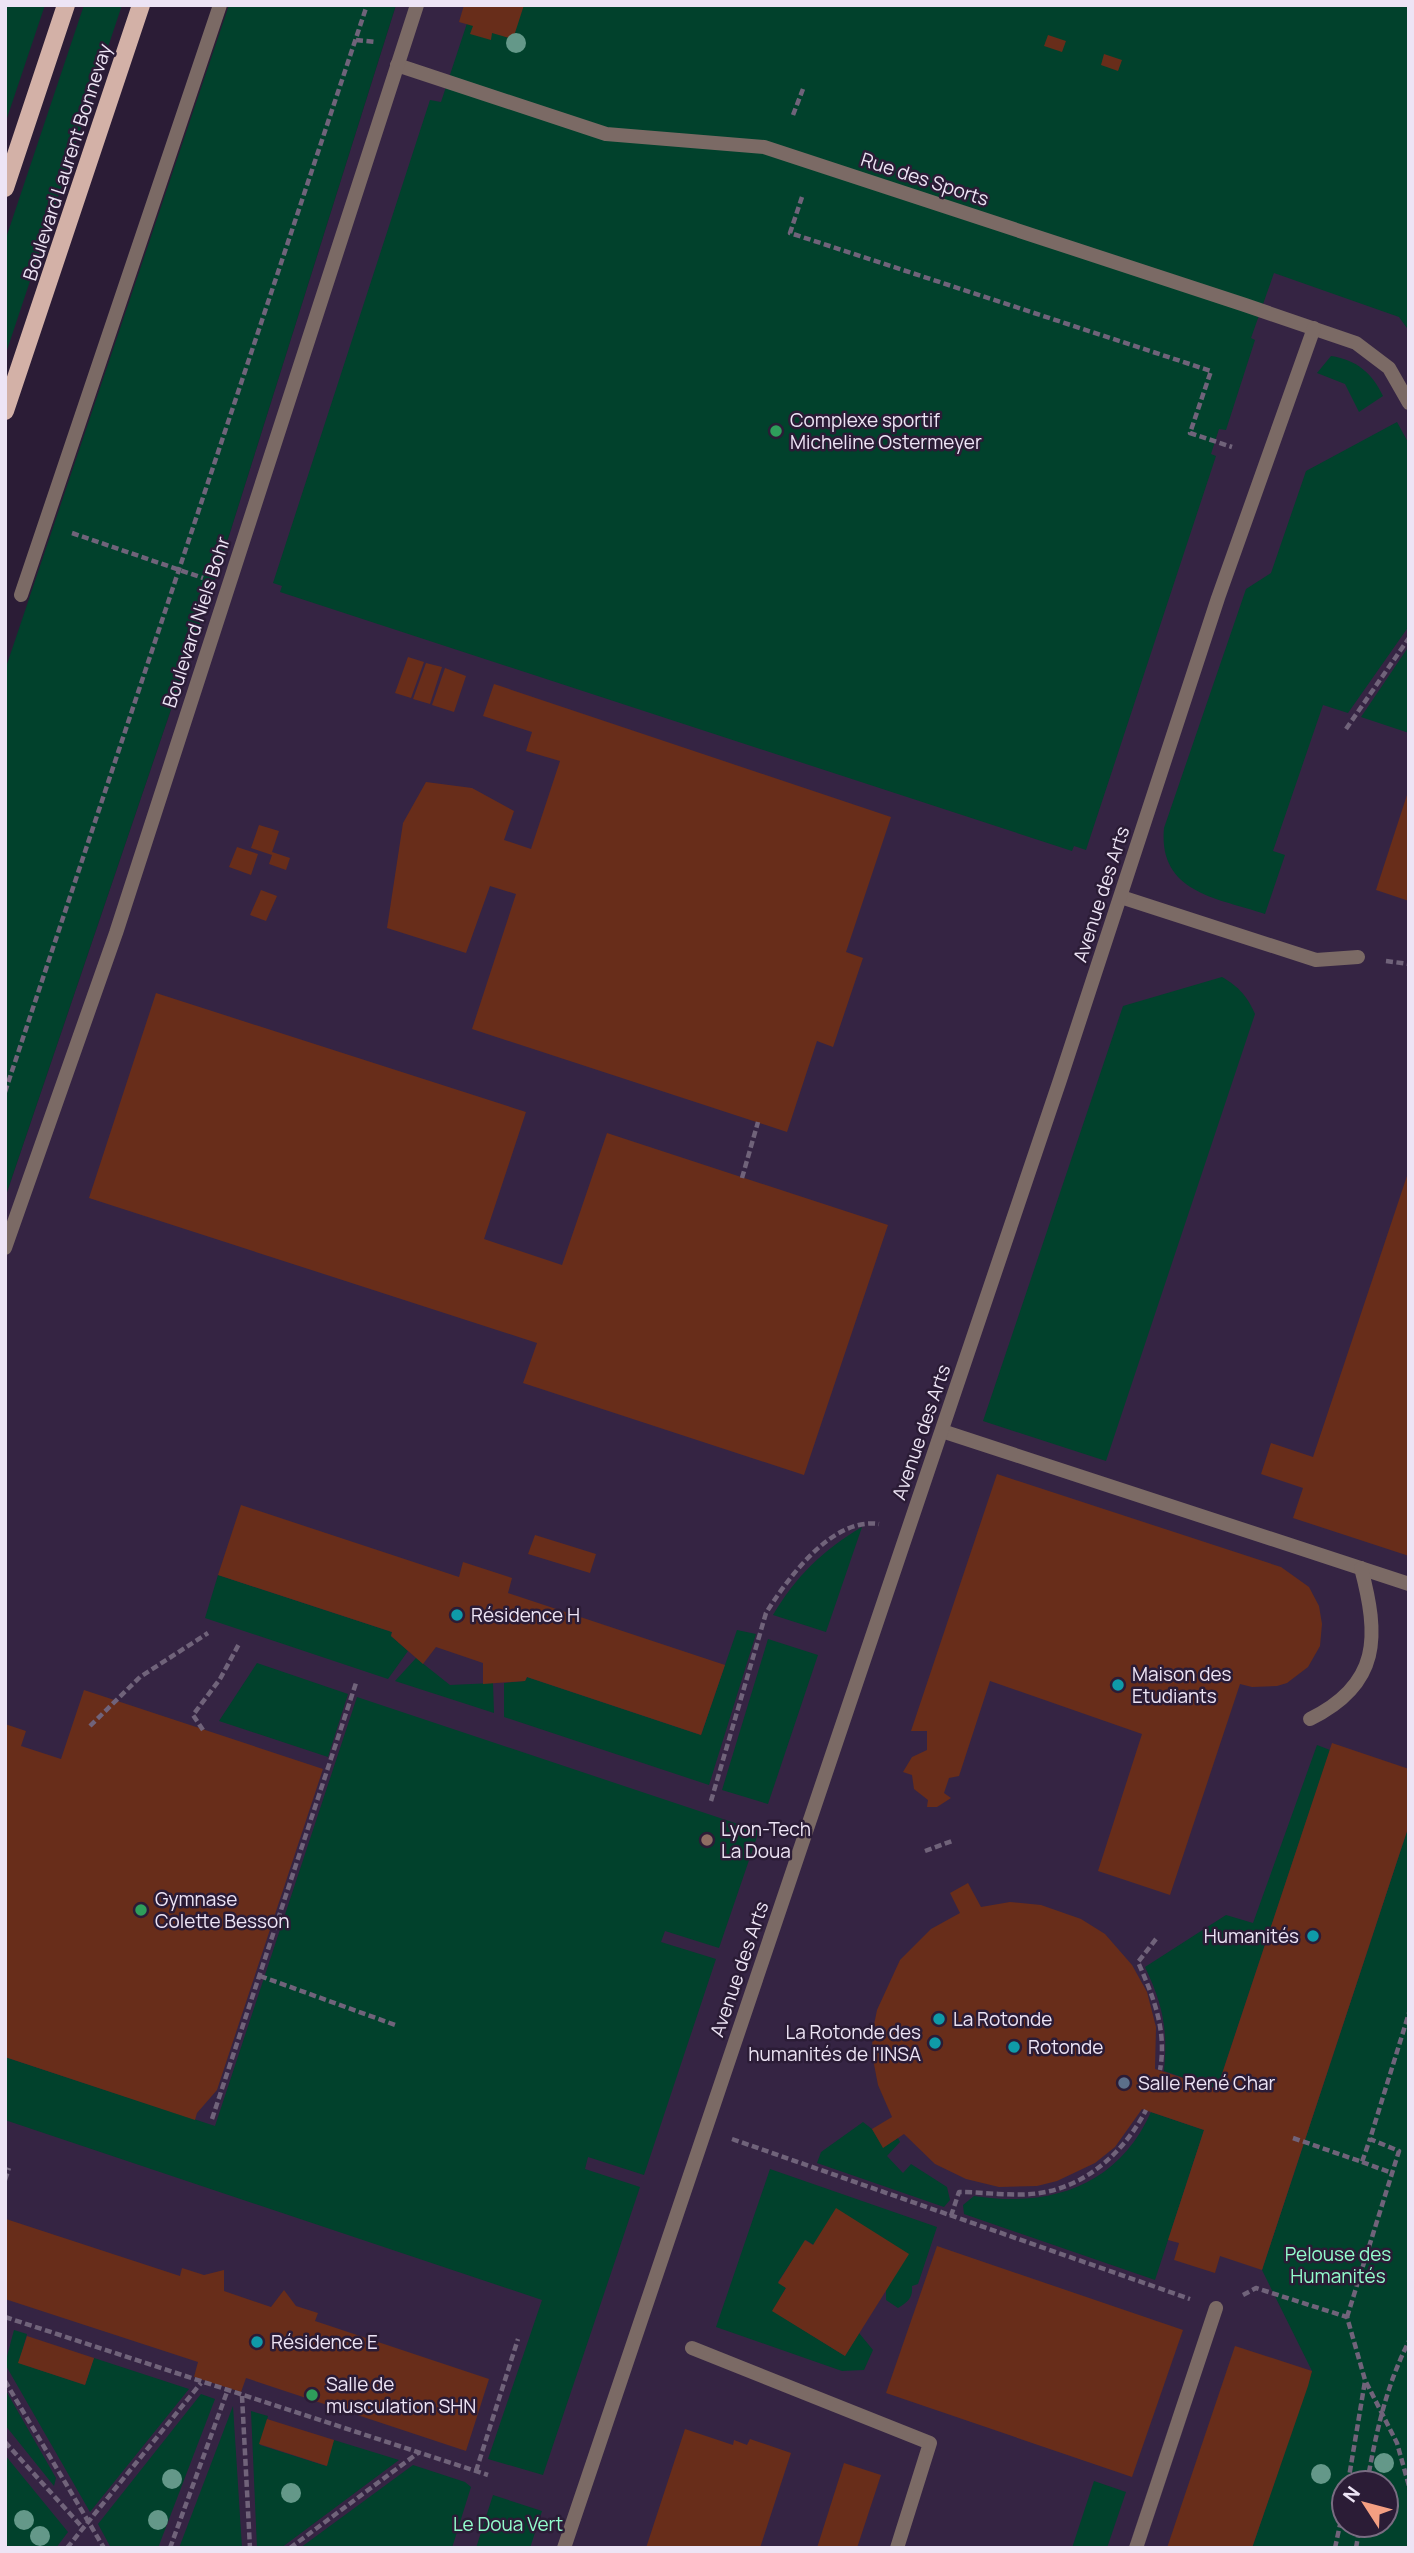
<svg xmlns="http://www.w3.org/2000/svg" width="1414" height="2553" viewBox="0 0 1414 2553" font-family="Manrope,sans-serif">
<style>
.built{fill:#352443;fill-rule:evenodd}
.green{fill:#01412c;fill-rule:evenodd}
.building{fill:#682d1a}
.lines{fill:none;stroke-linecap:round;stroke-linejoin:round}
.path{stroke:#70637a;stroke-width:4.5;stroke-dasharray:7 3.5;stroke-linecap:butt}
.service{stroke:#7b6a65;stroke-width:14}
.minor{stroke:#7b6a65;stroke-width:14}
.primary{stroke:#d3b1a7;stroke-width:18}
.tree{fill:#649889}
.leisure-dot{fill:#2e9e5b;stroke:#2b1c36;stroke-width:2.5}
.culture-dot{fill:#0f9aa8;stroke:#2b1c36;stroke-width:2.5}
.education-dot{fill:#8d6e63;stroke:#2b1c36;stroke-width:2.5}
.service-dot{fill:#5c6f8a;stroke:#2b1c36;stroke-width:2.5}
.labels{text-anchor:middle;stroke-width:5;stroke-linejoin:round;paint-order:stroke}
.street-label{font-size:19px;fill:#ede4f5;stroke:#2b1c36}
.poi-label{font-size:19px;fill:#ede4f5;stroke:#2b1c36;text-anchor:start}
.park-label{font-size:19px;fill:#93fdcd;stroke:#2b1c36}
</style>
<rect width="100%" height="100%" fill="#2b1c36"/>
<!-- built -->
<path class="built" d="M396,5H1409V2548H5V1198L216,577ZM1344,2483H1386V2525H1344Z"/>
<!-- green -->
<g class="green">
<path d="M5,5H45L5,124Z"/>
<path d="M84,5H122L5,356V241Z"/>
<path d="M229,5H396L216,577L5,1198V670Z"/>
<path d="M473,5H1409V331L1399,317L1274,273L1251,338L1255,340L1226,430L1219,429L1211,454L1216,456L1086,850L1074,846L1072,851L280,592L282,586L273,583L430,100L441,102Z"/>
<path d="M1331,356C1357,360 1372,373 1383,396L1359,412L1345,384L1317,373Z"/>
<path d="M1397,422L1409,444V626L1348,713L1323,705L1273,851L1285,855L1265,914C1217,898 1158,893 1164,828L1246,589L1271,573L1306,471Z"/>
<path d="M1409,646V733L1361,717Z"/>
<path d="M1222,977C1239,987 1247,996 1255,1014L1106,1461L983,1421L1123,1006Z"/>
<path d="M862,1527L826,1632L773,1615C796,1576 823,1550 862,1527Z"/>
<path d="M218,1575L392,1632L391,1636L408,1651L388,1679L205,1618Z"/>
<path d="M737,1630L756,1634L709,1785L504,1717V1683L525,1681L527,1677L701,1735Z"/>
<path d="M768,1639L818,1655L768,1804L722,1790Z"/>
<path d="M416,1658L450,1685L493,1683L494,1713L395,1681Z"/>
<path d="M257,1663L348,1694L328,1757L219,1721Z"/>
<path d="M357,1697L759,1831L719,1948L665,1931L661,1942L716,1959L644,2175L588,2157L585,2169L640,2187L543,2475L488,2459L542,2300L5,2120V2057L215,2126Z"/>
<path d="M1317,1745L1330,1750L1217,2089L1164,2071C1168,2029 1163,2005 1145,1967L1226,1915L1253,1923Z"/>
<path d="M1409,1825V2548H1252L1312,2371L1262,2270ZM1344,2483H1386V2525H1344Z"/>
<path d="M1151,2112L1204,2130L1155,2280L964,2214L963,2205L974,2196C1050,2208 1118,2186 1151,2112Z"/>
<path d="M863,2122L872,2129L883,2147L898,2138L900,2142L887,2156L903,2173L911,2164L947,2187L950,2200L944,2207L817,2163L821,2152Z"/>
<path d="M770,2169L937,2227L918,2284L912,2286C913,2298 908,2302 898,2308L886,2300V2291L806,2240L778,2282L786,2288L773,2311L845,2356L859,2333L873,2350L864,2370L842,2371L716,2327Z"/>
<path d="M14,2330L27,2334L19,2363L85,2385L94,2358L189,2389L90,2512L5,2364Z"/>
<path d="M5,2389L56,2478L54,2486L5,2425Z"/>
<path d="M201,2394L215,2399L158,2548H111L98,2524Z"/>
<path d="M233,2406L242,2548H179Z"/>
<path d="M251,2411L268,2416L260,2445L326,2466L334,2440L399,2460L281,2548H257Z"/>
<path d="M5,2455L68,2532L56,2548H5Z"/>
<path d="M413,2465L465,2482L471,2487L452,2548H300Z"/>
<path d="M1094,2481L1126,2492L1107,2548H1072Z"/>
<path d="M493,2495L542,2511L530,2548H476Z"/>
</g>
<!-- building -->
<g class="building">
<path d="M464,5H524L513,39L492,33L491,40L470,34L473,26L459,22Z"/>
<path d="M1048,35L1066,41L1062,52L1044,46Z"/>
<path d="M1104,54L1122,60L1118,71L1101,65Z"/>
<path d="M408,657L424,662L411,698L395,693Z"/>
<path d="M426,663L442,667L430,704L413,699Z"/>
<path d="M445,668L466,676L454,712L432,705Z"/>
<path d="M494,684L891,817L846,952L863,958L833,1047L817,1041L787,1132L472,1029L516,894L490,886L466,953L387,928L403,823L426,782L472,788L514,811L504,840L531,849L560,761L526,751L532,732L483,716Z"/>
<path d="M1408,792H1409V901L1376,890Z"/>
<path d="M259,825L279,831L272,852L290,858L286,870L269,864L272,855L251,848Z"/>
<path d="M237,847L258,854L251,875L229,867Z"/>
<path d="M261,890L277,896L266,921L250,915Z"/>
<path d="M156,993L526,1112L484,1239L562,1265L607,1133L888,1225L804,1475L523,1383L537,1343L89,1198Z"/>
<path d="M1409,1170V1556L1293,1518L1303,1488L1261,1474L1271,1443L1313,1457Z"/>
<path d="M997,1474L1281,1567L1309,1587L1319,1606L1322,1624L1320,1646L1308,1667L1287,1683L1277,1686L1252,1687L1240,1684L1170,1895L1098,1871L1142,1734L990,1681L959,1776L949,1778L944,1793L951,1798L937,1807H927L928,1800L914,1789L912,1775L903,1772L912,1757L927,1750V1731H911Z"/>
<path d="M241,1505L459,1577L463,1562L512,1578L508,1593L725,1665L701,1735L527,1677L525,1681L483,1684V1663L436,1647L423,1664L391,1636L392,1632L218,1575Z"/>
<path d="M535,1535L596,1554L590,1573L528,1554Z"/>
<path d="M84,1690L323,1769L217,2090L197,2113L195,2120L5,2057V1724L26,1731L21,1746L61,1759Z"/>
<path d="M1332,1743L1409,1769V1825L1262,2270L1220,2256L1215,2273L1174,2260L1179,2243L1168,2240L1204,2130L1142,2109L1115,2147L1095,2163L1057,2181L1037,2186L999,2187L966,2179L935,2164L904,2134L883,2148L872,2129L892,2117L878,2085L873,2059L872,2035L877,2010L900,1960L931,1929L960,1913L950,1893L968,1883L981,1907L1010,1902L1041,1905L1081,1919L1105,1934L1132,1965L1147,1992L1156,2027L1155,2069L1217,2089Z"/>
<path d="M836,2208L909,2254L845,2356L772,2311L786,2288L778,2283L805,2240L813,2245Z"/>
<path d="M6,2219L180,2276L182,2268L204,2275L224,2270V2291L271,2307L284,2290L296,2306L318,2313L315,2321L489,2379L466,2451L246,2378L241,2392L194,2377L198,2362L5,2299Z"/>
<path d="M937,2246L1183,2330L1132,2477L886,2393Z"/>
<path d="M27,2336L94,2358L85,2385L18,2363Z"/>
<path d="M1235,2346L1312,2371L1308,2386L1252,2548H1167Z"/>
<path d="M267,2419L334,2440L327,2466L259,2444Z"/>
<path d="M685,2429L733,2445L734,2440L747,2445L750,2439L791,2453L760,2548H646Z"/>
<path d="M844,2463L881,2475L857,2548H817Z"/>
</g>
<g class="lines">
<!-- path -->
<g class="path">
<path d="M356,40L376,42"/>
<path d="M793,115L803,89"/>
<path d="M802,197L790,233L1211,371L1190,433L1232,447"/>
<path d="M72,533L203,578"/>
<path d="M1346,729L1409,638"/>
<path d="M1386,961L1409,964"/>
<path d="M5,1092L367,5"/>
<path d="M742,1178L758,1122"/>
<path d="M90,1726L140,1677L208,1633"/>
<path d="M203,1730L193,1715L220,1679L239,1644"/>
<path d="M711,1801L766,1613C788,1578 832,1517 879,1524"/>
<path d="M925,1851L952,1841"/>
<path d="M1156,1939L1138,1962C1154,1998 1167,2031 1160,2070"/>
<path d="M260,1976L398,2026"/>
<path d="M212,2119L356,1683"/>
<path d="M1293,2138L1362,2162L1370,2139"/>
<path d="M732,2139L1190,2299"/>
<path d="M1362,2162L1392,2173"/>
<path d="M5,2180L9,2168"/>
<path d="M951,2216L959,2192C985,2192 1014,2197 1040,2193C1087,2186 1125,2151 1146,2110"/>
<path d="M1243,2295L1256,2288L1347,2317L1365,2380L1397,2443L1409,2486"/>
<path d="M5,2317L488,2475"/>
<path d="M1347,2317L1399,2151L1370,2139L1409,2013"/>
<path d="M5,2381L104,2548"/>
<path d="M242,2396L250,2548"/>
<path d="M5,2442L83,2528"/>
<path d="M476,2471L518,2339"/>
<path d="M1348,2483L1365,2381"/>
<path d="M1367,2483C1376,2433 1386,2386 1409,2341"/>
<path d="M67,2548L201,2383"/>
<path d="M170,2548L227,2392"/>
<path d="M290,2548L418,2453"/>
<path d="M1335,2548L1344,2506"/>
<path d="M1356,2548L1360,2525"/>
</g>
<!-- service -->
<g class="service">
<path d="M21,595L220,5"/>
<path d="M1121,897L1316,960L1358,957"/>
<path d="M942,1431L1409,1584"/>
<path d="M1310,1719C1381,1684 1379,1636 1361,1568"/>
<path d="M692,2348L930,2443L897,2548"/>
<path d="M1136,2548L1216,2308"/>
</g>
<!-- minor -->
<g class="minor">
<path d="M397,65L606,134L764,147L1245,305L1356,343L1389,368L1409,403"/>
<path d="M5,1248L116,933L417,5"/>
<path d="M564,2548L1060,1080L1218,598L1314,328"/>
</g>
<!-- primary -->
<g class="primary">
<path d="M5,188L66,5"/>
<path d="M5,411L141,5"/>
</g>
</g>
<!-- trees -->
<g class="tree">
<circle cx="516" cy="43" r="10"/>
<circle cx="1384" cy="2463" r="10"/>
<circle cx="1321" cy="2474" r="10"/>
<circle cx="172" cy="2479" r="10"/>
<circle cx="291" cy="2493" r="10"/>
<circle cx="24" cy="2520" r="10"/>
<circle cx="158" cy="2520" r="10"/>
<circle cx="40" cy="2536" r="10"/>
</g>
<!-- markers -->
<g class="leisure-dot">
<circle cx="776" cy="431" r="7"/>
<circle cx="141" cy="1910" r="7"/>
<circle cx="312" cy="2395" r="7"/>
</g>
<g class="culture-dot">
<circle cx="457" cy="1615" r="7"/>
<circle cx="1118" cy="1685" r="7"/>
<circle cx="1313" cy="1936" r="7"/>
<circle cx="939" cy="2019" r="7"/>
<circle cx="935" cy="2043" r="7"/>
<circle cx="1014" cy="2047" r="7"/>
<circle cx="257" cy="2342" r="7"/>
</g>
<circle class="education-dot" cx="707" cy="1840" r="7"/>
<circle class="service-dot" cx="1124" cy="2083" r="7"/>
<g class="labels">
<!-- street labels -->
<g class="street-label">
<text transform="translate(67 162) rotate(-72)" y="7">Boulevard Laurent Bonnevay</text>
<text transform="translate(925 179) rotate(18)" y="7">Rue des Sports</text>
<text transform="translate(196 622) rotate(-72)" y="7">Boulevard Niels Bohr</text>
<text transform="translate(1101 894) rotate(-72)" y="7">Avenue des Arts</text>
<text transform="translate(921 1432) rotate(-71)" y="7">Avenue des Arts</text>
<text transform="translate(739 1969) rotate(-71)" y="7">Avenue des Arts</text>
</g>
<!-- poi labels -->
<g class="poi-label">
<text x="790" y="427">Complexe sportif<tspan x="790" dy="22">Micheline Ostermeyer</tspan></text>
<text x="471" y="1622">Résidence H</text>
<text x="1132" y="1681">Maison des<tspan x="1132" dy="22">Etudiants</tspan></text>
<text x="721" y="1836">Lyon-Tech<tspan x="721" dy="22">La Doua</tspan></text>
<text x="155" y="1906">Gymnase<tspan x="155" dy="22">Colette Besson</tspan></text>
<text x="1299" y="1943" text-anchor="end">Humanités</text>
<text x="953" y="2026">La Rotonde</text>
<text x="921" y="2039" text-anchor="end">La Rotonde des<tspan x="921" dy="22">humanités de l'INSA</tspan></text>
<text x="1028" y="2054">Rotonde</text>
<text x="1138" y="2090">Salle René Char</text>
<text x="271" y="2349">Résidence E</text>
<text x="326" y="2391">Salle de<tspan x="326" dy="22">musculation SHN</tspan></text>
</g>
<!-- park labels -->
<g class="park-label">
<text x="1338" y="2261">Pelouse des<tspan x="1338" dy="22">Humanités</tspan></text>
<text x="508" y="2531">Le Doua Vert</text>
</g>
</g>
<!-- border -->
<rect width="1414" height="2553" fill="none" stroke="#ede4f5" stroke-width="14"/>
<!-- north arrow -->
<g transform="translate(1365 2504) rotate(306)"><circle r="33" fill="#2b1c36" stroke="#796c82" stroke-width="2"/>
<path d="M0-5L12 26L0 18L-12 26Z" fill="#f39f82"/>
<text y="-10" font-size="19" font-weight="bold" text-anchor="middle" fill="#ede4f5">N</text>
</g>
</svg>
